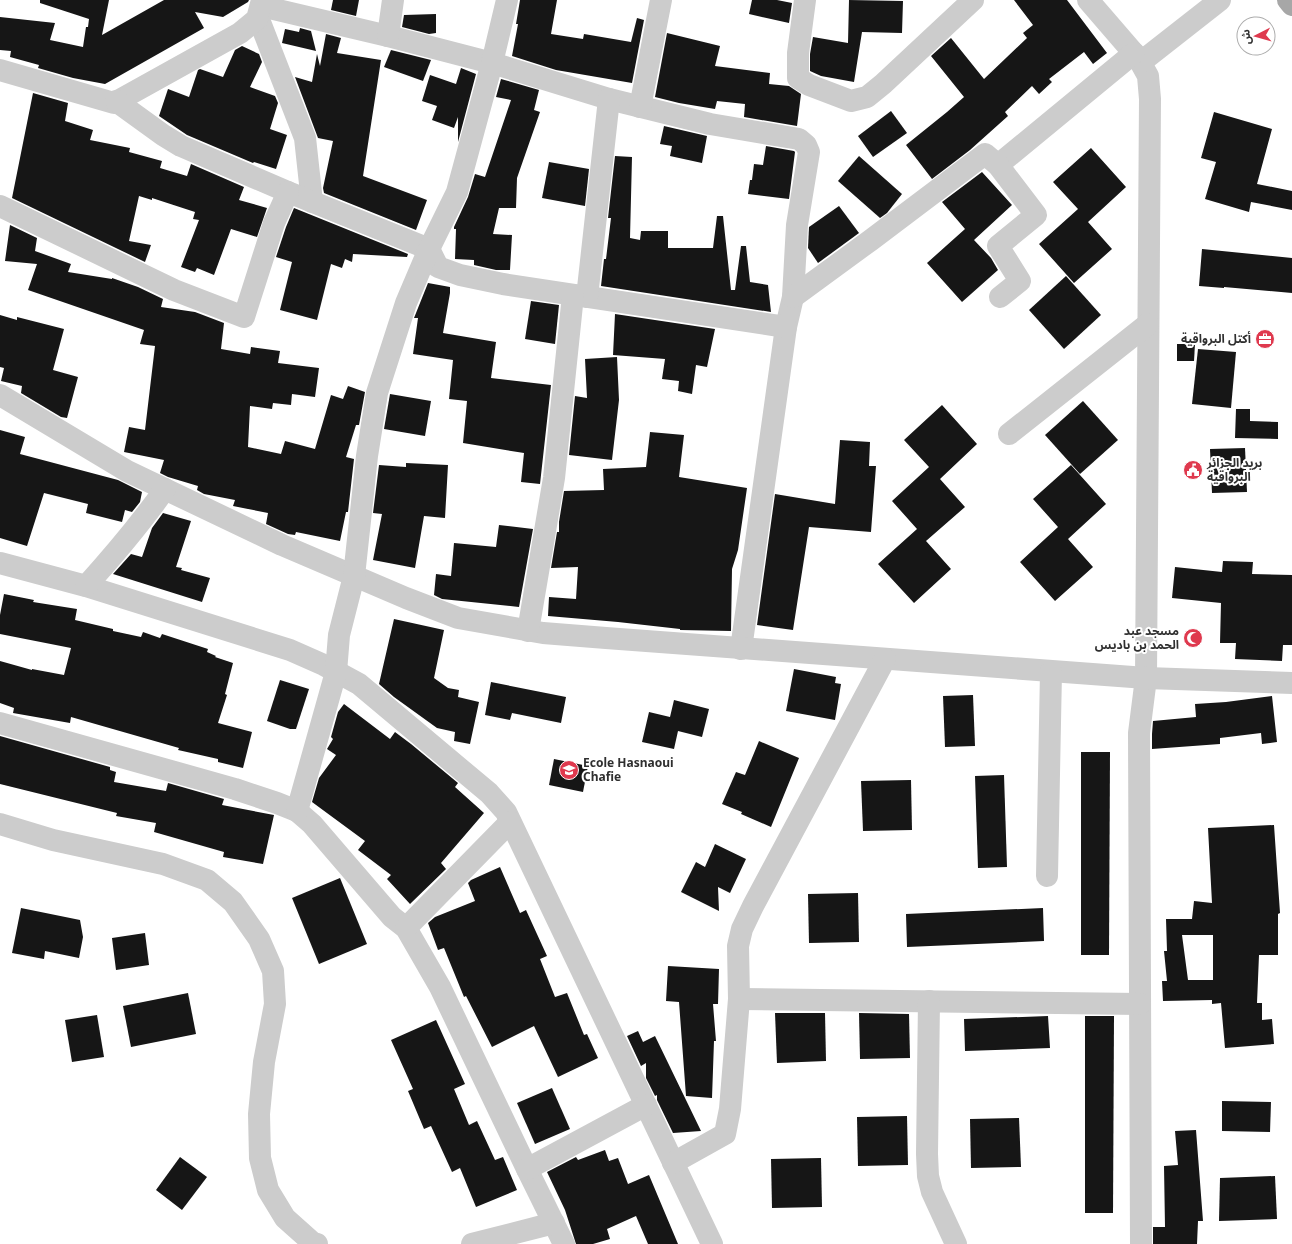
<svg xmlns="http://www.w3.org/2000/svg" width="1292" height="1244" viewBox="0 0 1292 1244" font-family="'Noto Sans','Noto Sans Arabic',sans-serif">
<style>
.building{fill:#161616;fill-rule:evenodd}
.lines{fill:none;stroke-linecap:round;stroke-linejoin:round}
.minor{stroke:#ccc;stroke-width:22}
.major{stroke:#a7a7a7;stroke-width:22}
.labels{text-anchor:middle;stroke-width:4;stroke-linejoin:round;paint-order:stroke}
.poi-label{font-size:12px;font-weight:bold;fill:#2f2f2f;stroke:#fff;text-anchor:end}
</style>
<rect width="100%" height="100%" fill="#fff"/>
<!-- building -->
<g class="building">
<path d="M40,0H109L102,35L164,0H249L248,2L223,17L195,12L204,28L105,84L73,78L38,68L39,65L10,57L11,51L0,50V17L55,23L50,40L83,47L86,27H88L89,19L40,3Z"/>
<path d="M333,0H359L356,16L331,10Z"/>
<path d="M520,0H557L551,34L583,39L584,34L631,42L637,18L644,20L632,83L556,70L512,56L518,24H516Z"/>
<path d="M752,0H777L792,3L789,23L749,14Z"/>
<path d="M849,0L903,1L902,33L862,32L854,82L821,76L810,71V54L813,37L848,43Z"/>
<path d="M1014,0H1067L1107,53L1093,64L1084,52L1049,79L1052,82L1039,94L1032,86L1005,112L1008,116L970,150L932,179L906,145L947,112L964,97L931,56L951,38L984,79L1027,38L1023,33L1033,25Z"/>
<path d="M436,14V33L429,34L402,27L404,15Z"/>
<path d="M300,28L311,31L316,51L282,43L285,29L299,32Z"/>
<path d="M667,33L720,46L715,66L770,73L769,84L789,86L801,94L797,126L744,117L745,104L717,101L715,109L679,103L655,97Z"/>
<path d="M326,34L341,38L337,53L381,60L363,176L427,200L416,230L324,193L323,188L333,141L318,138L295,77L312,82L317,54L320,66Z"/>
<path d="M242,46L259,54L262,62L250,87L275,96L278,103L270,129L287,135L276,169L254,162L253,163L187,135L159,116L168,89L189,97L198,70L200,69L223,77L235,50Z"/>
<path d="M391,50L431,60L423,81L384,67Z"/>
<path d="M461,68L476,74L458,142V117L454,128L432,120L437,106L422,101L430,75L456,84Z"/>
<path d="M501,79L539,90L534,110L540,112L517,178L516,208H499L493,234L512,235L510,270H496L474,265V260L455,259L456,229H454V227L468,197L475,174L485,177L511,100L496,97Z"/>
<path d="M33,93L68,103L65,121L93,130L90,140L130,148L129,152L162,161L160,168L187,176L191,164L244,187L239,200L267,208L257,237L231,229L214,275L197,268L195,272L181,267L199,220L193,219L195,212L152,198V200L139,196L129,241L151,245L145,262L12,198Z"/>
<path d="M891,111L907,133L873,157L858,136Z"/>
<path d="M1214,112L1272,129L1257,184L1292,191V210L1251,202L1249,212L1205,199L1216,162L1201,158Z"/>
<path d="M664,126L707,136L702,163L670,156L672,146L660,144Z"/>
<path d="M766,146L794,151L795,152L789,199L748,194L750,180H752L754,164L763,165Z"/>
<path d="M1091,148L1126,187L1088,222L1112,249L1074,283L1039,244L1078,209L1053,182Z"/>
<path d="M615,156L632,157L630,238L640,240L641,231H668V248H713L717,216H723L731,290H735L741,246H746L750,282L768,285L771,312L601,286L604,259H606L611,218H608Z"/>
<path d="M859,156L902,194L887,213L880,218L838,181Z"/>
<path d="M549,162L589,169L585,206L542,198Z"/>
<path d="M982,172L1012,205L974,240L991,258L998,270L962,302L927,263L965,229L942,202Z"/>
<path d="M839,206L859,233L818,263L808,248L809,227Z"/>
<path d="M294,208L408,254L407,257L353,254L352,262L345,259L342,268L331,264L317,320L280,310L292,262L276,257L286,227Z"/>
<path d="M10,225L37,238L35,251L71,264L68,272L112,279V278L138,287L163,299L161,307L195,312L224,323L221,349L250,354L251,347L280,351L278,363L319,368L315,397L292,394L291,405L273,403L272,409L250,406L248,447L281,454L285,441L315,449L331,395L343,399L348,386L365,392L359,425H356L346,457L354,459L348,512H346L340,541L296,532L295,535L288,534L266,524L268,513L233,506L235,500L204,494L197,490L198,486L168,477L160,473L164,460L124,452L129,427L145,430L155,346L140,344L144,330L28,290L37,264L5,261Z"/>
<path d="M1202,249L1292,258V293L1224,287V288L1199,286Z"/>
<path d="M1066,276L1101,315L1064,349L1029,310Z"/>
<path d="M428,283L450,287V293L443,333L496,342L491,378L551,385L540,484L521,482L524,453L463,443L467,401L449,399L453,360L413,354L418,318H414Z"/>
<path d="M531,301L559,305L555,344L525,339Z"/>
<path d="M615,314L715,329L707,367L696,365L692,394L678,391L679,381L662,379L665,359L613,355Z"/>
<path d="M0,315L17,320V317L64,329L53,370L78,377L67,418L61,417L21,393L22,386L1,381L4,368L0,367Z"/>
<path d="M1177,344H1195L1194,361H1177Z"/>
<path d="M1198,349L1236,352L1231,408L1192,404Z"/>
<path d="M617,357L619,400L612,460L569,455L575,396L587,398L585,359Z"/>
<path d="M390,394L431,401L425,436L384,429Z"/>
<path d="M1083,401L1118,440L1080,474L1045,435Z"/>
<path d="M942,405L977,444L940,479L965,507L926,541L951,569L914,603L878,564L917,529L892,501L929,467L904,440Z"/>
<path d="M1236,409H1250V421L1278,422V439L1235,438Z"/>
<path d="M0,430L25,437L20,454L118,480L142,492L140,502L132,512L125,510L122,522L86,513L88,504L44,493L27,546L0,538Z"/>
<path d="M650,432L684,435L679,477L747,488L738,550L732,569L731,631L680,630V629L618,622L548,616L549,597L576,599L578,567L551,568L557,532H559V522L564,491L604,490L603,469L646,467Z"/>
<path d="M840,440L870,442L869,466H876L871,532L809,527L793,630L757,625L775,494L835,504Z"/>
<path d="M1245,448L1247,492L1212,493L1210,449Z"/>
<path d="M406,463L448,465L445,518L424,516L415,568L373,560L382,514L373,513L379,465L406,467Z"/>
<path d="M1071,465L1106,504L1068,539L1093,567L1055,601L1020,562L1058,527L1033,499Z"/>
<path d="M163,513L191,521L176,567L182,568L181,570L210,578L202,602L113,574L131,554L142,557L152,528Z"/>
<path d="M499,525L533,529L519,607L442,599L434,595L436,574L451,576L454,543L496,547Z"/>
<path d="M1223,561L1253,562L1252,574L1292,575V645H1283L1282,661L1235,659L1236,643H1220L1221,603L1172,598L1175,567L1222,572Z"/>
<path d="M4,594L34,600L33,602L77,609L75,620L113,629V631L141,637L143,632L160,638L162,634L208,649L207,652L216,656L215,657L233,663L225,694L227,695L218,723L252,732L243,768L218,762V759L178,750L179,748L71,717L70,723L13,713L14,708L0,703V661L32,670V669L64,675L71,648L0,634V615Z"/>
<path d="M394,619L444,630L434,678L448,688L459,690L458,697L479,702L470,744L454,741L455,732L437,728L394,697L379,684Z"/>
<path d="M794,669L836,677L835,683L841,684L835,720L786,711Z"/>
<path d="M280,680L309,689L296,729H290L267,721Z"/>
<path d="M491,682L566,697L561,723L512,713L510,720L485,715Z"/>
<path d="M973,695L975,746L945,747L943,696Z"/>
<path d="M1272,696L1277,742L1262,744L1261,733L1220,738V744L1152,749V734L1153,721L1196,717L1195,704L1226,702Z"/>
<path d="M674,700L709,709L702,737L678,731L674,749L642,742L649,712L670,717Z"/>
<path d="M344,704L390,739L395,732L411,744L458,783L455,787L484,813L441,863L446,869L410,904L387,879L391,875L358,850L365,841L312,802L319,778L336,755L327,749L333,739L331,737L338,712Z"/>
<path d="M0,736L110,767V770L116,772L114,782L166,791L168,783L224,799L222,805L274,815L263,864L223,857L224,852L154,832L156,823L116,816L117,813L0,784Z"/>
<path d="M759,741L799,758L771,827L741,814L742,812L722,804L736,772L745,775Z"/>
<path d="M1081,752H1110L1109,955H1081Z"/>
<path d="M554,759L588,766L583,792L549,785Z"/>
<path d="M1004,775L1007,867L978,868L975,776Z"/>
<path d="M911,780L912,830L863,831L861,781Z"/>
<path d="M1274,825L1280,913L1278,914V955H1259L1257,1003H1262V1020L1272,1019L1274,1044L1225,1048L1221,1003L1212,1004V1000L1163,1001L1162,981H1167L1164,951H1167L1166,919H1192L1194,901L1212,903L1208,828ZM1182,935H1213V980H1188Z"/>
<path d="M715,844L746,859L730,893L718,887L719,911L681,892L696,862L705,867Z"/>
<path d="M500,867L520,913L526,910L547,956L540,959L555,997L567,993L584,1035L587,1034L598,1058L558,1077L534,1026L492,1047L466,996L464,997L444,948L438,950L428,923L435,917L475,901L468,883L471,880Z"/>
<path d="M340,878L367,944L319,964L292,898Z"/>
<path d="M858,893L859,942L809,943L808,894Z"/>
<path d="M21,908L80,920L83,937L79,958L45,951L44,959L12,953Z"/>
<path d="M1043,908L1044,941L907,947L906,914Z"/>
<path d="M145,933L149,965L116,970L112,938Z"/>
<path d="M668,966L719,969L718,1004H713L716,1041H714L712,1098L686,1096L679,1002L666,1001Z"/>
<path d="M188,993L196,1034L131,1047L123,1006Z"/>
<path d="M775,1013H825L826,1061L777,1063Z"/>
<path d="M859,1013L909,1014L910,1058L860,1059Z"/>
<path d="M97,1015L104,1057L72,1062L65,1020Z"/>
<path d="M1048,1016L1050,1048L965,1051L964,1019Z"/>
<path d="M1085,1016H1114L1113,1213H1085Z"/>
<path d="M436,1020L465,1084L454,1089L469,1125L477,1121L495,1160L503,1157L517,1190L476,1207L460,1168L452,1172L431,1126L424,1129L408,1091L413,1089L391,1040Z"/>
<path d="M638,1031L643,1042L655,1036L701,1131L673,1133L657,1100V1095L655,1096L646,1078V1063L641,1066L627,1036Z"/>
<path d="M552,1088L570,1129L535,1144L517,1103Z"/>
<path d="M1222,1101L1271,1102L1270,1132L1222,1131Z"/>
<path d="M907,1116L908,1165L858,1166L857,1117Z"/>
<path d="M1019,1118L1021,1167L971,1168L970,1119Z"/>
<path d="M1196,1130L1203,1221H1198L1197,1244H1153V1227H1165L1164,1166L1178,1165L1175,1131Z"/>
<path d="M605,1150L609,1161L618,1158L628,1184L649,1175L678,1244H648L636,1216L607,1229L610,1239L593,1244H576L565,1210L547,1172L576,1157L578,1160Z"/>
<path d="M180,1157L207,1177L182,1210L156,1190Z"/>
<path d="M821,1158L822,1207L772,1208L771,1159Z"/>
<path d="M1275,1176L1277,1219L1219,1221L1220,1178Z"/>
</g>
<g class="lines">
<!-- minor -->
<g class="minor">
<path d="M805,0L798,53V78L809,85L851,101L867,97L883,84L973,0"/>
<path d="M1088,0L1138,58L1148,76L1150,99L1146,678L1139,733L1141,1244"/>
<path d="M261,6L388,36L492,63L609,99L710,124L799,139L806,145L809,152L797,225L793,297L786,327L741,649"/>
<path d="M258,17L305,138L312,202"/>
<path d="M388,36L393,0"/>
<path d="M1141,62L1220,0"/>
<path d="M0,70L114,103L240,33L257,19L262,0"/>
<path d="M116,101L163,135L181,146L288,192L429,249L438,267L460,275L503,284L786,327"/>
<path d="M640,107L661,0"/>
<path d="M998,165L1134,53"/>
<path d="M0,206L174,290L244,317L274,223L288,192"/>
<path d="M587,297L609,99"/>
<path d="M793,297L871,240L985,154L998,165L1036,215L998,246L1020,281L1000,297"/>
<path d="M0,395L127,471L282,545L406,598L458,618L543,633L606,638L1146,678L1292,683"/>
<path d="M1009,434L1148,324"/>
<path d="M0,563L86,586L290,650L324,665L359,684L489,793L506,812L712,1244"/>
<path d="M86,586C114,555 141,523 165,489"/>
<path d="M528,631L554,478L573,295"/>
<path d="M0,723L235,789L277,803L297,811L312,824L392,917L406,928L440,987L527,1169L564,1244"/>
<path d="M297,811L336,672L339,635L354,576L367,456L377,393L406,303L429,249L457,192L492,63L507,0"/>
<path d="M0,824L53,840L163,864L207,880L233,902L259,939L273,971L275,1004L264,1062L259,1114L260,1158L268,1190L285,1218L313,1243L317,1244"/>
<path d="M1047,876L1051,672"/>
<path d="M406,928L510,822"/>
<path d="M739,999L1140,1004"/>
<path d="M929,1001L927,1154L928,1176L932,1192L956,1244"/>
<path d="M673,1163L725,1134L730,1109L739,999L738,946L742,929L753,906L885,659"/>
<path d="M527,1169L646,1105"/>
<path d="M472,1244L554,1223"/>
</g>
<!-- major -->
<path class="major" d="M1288,0L1292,5"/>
</g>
<!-- icons -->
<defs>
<g id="office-disc" transform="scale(1)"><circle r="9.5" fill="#df394e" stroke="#fff"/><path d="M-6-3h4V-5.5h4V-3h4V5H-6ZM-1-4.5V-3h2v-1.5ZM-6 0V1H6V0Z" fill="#fff"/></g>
<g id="civic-disc" transform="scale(1)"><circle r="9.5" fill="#df394e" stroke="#fff"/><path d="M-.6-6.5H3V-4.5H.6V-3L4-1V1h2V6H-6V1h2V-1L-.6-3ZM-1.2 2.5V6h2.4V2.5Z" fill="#fff"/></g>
<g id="mosque-disc" transform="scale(1)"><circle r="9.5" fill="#df394e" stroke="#fff"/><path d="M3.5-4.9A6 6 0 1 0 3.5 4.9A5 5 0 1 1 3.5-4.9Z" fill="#fff"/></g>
<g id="school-disc" transform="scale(1)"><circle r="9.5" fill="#df394e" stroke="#fff"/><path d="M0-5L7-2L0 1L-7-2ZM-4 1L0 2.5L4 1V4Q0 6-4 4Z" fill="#fff"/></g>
</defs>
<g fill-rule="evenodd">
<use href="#office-disc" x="1265" y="339"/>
<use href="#civic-disc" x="1193" y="470"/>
<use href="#mosque-disc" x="1193" y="638"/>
<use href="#school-disc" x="569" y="770"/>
</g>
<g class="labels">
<!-- poi labels -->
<g class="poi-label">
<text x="1251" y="343">أكتل البرواقية</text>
<text x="1207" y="467" text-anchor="start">بريد الجزائر<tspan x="1207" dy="14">البرواقية</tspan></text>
<text x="1179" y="635">مسجد عبد<tspan x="1179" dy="14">الحمد بن باديس</tspan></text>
<text x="583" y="767" text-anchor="start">Ecole Hasnaoui<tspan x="583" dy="14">Chafie</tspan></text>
</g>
</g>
<!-- north arrow -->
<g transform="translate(1256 36) rotate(264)"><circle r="19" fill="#ffffff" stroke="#acacac"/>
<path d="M0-3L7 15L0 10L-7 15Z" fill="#df394e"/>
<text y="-6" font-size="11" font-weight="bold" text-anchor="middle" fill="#2f2f2f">ش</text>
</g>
</svg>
